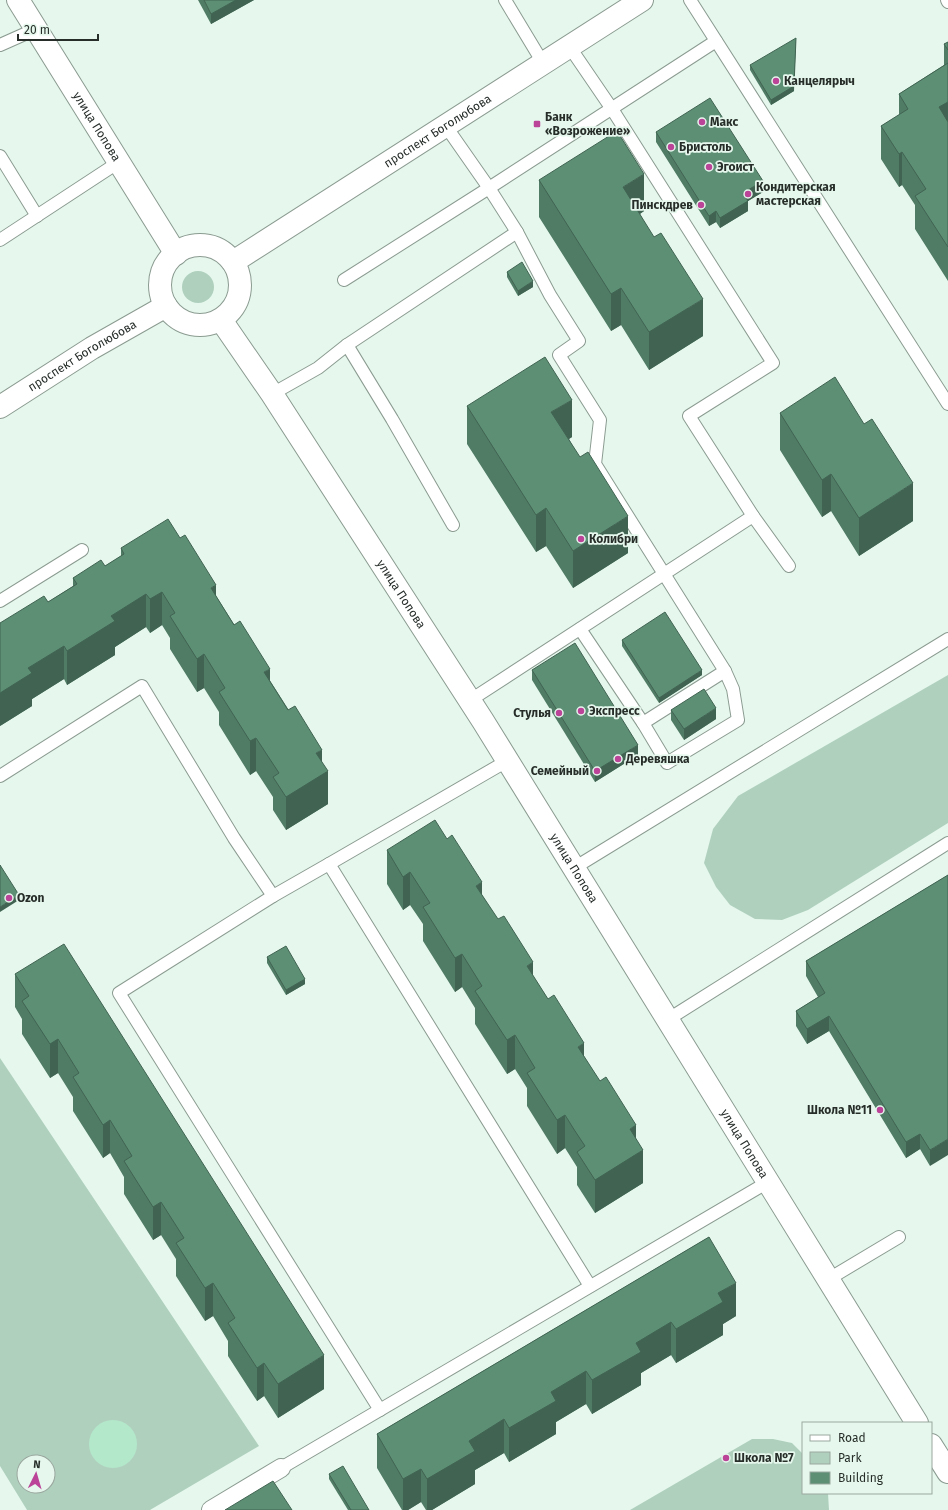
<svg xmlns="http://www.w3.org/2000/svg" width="948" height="1510" viewBox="0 0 948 1510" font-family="'Fira Sans',sans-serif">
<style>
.green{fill:#b0d0be;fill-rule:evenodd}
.water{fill:#b3e8cb}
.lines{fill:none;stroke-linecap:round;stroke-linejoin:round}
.service-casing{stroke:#8b9b91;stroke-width:14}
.pedestrian-casing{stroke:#8b9b91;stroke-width:20}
.minor-casing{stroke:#8b9b91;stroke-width:24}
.secondary-casing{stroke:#8b9b91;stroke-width:24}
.service{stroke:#fff;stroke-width:12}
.pedestrian{stroke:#fff;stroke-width:18}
.minor{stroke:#fff;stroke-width:22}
.secondary{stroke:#fff;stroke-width:22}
.wall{fill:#507b65}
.shaded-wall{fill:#416452}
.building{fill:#5d8f75;stroke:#416452}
.poi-dot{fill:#b49;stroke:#e6f8ed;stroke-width:1.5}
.labels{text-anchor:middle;stroke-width:3.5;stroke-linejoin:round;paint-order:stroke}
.poi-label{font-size:12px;font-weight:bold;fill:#272e2a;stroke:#e6f8ed;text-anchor:start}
.street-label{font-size:12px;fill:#272e2a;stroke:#e6f8ed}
</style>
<rect width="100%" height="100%" fill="#e6f8ed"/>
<!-- green -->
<g class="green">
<circle cx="198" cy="287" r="16"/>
<path d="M948,675V823L808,910L782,920L755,919L730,905L716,887L704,863L713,829L738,796Z"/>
<path d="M0,1058L259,1446L150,1510H27L0,1466ZM24,1462H48V1486H24Z"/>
<path d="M752,1439H773L792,1443L803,1454V1493H828L829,1510H630Z"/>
</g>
<!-- water -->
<circle class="water" cx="113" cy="1444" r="24"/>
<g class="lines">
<!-- service casing -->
<g class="service-casing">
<g id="service">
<path d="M505,0L543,63"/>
<path d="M690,0L948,404"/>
<path d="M947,0L948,2"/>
<path d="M0,45L36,29"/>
<path d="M569,46L612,109L773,363L689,416L753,516"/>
<path d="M445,125L489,188L517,232L550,295L579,341L559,355L600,420L595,464L725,671L733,689L738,720L667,763L643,723L580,629"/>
<path d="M0,156L37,216"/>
<path d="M0,240L119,162"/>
<path d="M344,280L489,188L716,41"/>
<path d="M347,345L392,419L453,525"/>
<path d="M272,394L318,368L347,345L517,232"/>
<path d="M0,601L82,550"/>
<path d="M469,701L753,516L789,566"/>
<path d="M643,723L725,671"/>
<path d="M507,761L329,864L590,1286"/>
<path d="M0,776L142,686L234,838L273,896"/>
<path d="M329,864L273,896L119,993L380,1410"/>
<path d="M574,868L948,639"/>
<path d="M667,1020L948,843"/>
<path d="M827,1280L899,1237"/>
<path d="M281,1468L768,1182"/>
</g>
</g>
<!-- pedestrian casing -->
<g class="pedestrian-casing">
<path id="pedestrian" d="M211,1510L281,1468"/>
</g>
<!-- minor casing -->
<g class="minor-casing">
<g id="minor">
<path id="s1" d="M18,0L176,254"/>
<path id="s2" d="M221,320L272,394L483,721L917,1423"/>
<path d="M931,1445L948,1472"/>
</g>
</g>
<!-- secondary casing -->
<g class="secondary-casing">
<g id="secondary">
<circle cx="200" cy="285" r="40"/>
<path id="s3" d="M233,262L642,0"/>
<path id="s4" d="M0,407L92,348L166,306"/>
</g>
</g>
<!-- service -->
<use href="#service" class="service"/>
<!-- pedestrian -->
<use href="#pedestrian" class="pedestrian"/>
<!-- minor -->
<use href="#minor" class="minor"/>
<!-- secondary -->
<use href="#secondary" class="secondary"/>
</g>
<!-- wall -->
<g class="wall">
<path d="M198,0H254L211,24Z"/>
<path d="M948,42V281L915,229V205L902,185L899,187L881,159V126L899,115V94L944,65V44Z"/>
<path d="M750,65L794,91L771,105L750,70Z"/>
<path d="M656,132L763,192L748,201V211L720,228L716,222L709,226L656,142Z"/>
<path d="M539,180L644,211L640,214L703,336L649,370L621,325L611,331L539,217Z"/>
<path d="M507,272L533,287L518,296L507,277Z"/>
<path d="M467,406L572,437L569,439L628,553L573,588L546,546L536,552L467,444Z"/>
<path d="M780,413L913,521L859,556L831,511L822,517L780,450Z"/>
<path d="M121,548L216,596L322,762L328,804L286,830L273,810V797L256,771L250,775L219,725V712L204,688L197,692L170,649V638L162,625L150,633L146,627L115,647V655L67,685L64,679L32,699V706L0,726L48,602L73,586V578L105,566L121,556Z"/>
<path d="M622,640L702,675L659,703L622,646Z"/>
<path d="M532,670L638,755L595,782L532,680Z"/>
<path d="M671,710L716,719L684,740L671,720Z"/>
<path d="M387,850L482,895L636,1139L643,1183L595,1213L577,1185V1167L565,1148L557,1154L527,1106V1088L515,1069L507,1074L475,1024V1008L462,987L455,992L423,941V924L410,905L403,910L387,884Z"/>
<path d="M948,875L930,1166L920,1149L906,1158L829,1031L807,1044L796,1026V1011L818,997L806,976V961Z"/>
<path d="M267,957L305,984L286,995L267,963Z"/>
<path d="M15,974L324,1389L278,1418L264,1396L257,1401L228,1356V1341L213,1316L205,1321L176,1276V1259L161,1235L153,1240L124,1194V1177L110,1153L103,1158L73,1111V1097L58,1073L50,1078L22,1034V1019L15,1007Z"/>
<path d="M709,1237L736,1316L723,1324V1335L676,1363L671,1355L641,1373V1385L592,1414L586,1404L556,1422V1434L509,1462L504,1453L475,1470V1484L432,1510H426L421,1502L408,1510H402L377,1468V1434Z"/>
<path d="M329,1474L369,1510H348L329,1479Z"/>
</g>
<!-- shaded-wall -->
<g class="shaded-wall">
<path d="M236,0H254L211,24V14Z"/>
<path d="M796,38L794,91L771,105V100Z"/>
<path d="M948,102V135L939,107Z"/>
<path d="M902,152V185L899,187V154Z"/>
<path d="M644,174V211L623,225V187Z"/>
<path d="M763,181V192L748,201V211L720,228V218L743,193Z"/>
<path d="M716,211V222L709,226V216Z"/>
<path d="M533,281V287L518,296V291Z"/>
<path d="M621,288V325L611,331V294Z"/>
<path d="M703,299V336L649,370V332Z"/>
<path d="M572,400V437L551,450V412Z"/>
<path d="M831,474V511L822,517V480Z"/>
<path d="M913,483V521L859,556V518Z"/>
<path d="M546,508V546L536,552V515Z"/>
<path d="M628,516V553L573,588V551Z"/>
<path d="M216,585V618L211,588Z"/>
<path d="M162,592V625L150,633V599Z"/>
<path d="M146,594V627L115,647V655L67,685V651L111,616Z"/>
<path d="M64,646V679L32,699V706L0,726V693L28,668Z"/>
<path d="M204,654V688L197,692V659Z"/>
<path d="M270,669V702L264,672Z"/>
<path d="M702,670V675L659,703V698Z"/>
<path d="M716,708V719L684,740V729Z"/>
<path d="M256,738V771L250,775V741Z"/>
<path d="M638,745V755L595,782V771Z"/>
<path d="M322,750V774L328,771V804L286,830V797L316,753Z"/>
<path d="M410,872V905L403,910V877Z"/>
<path d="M482,882V915L476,886Z"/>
<path d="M19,895V900L0,912V907Z"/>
<path d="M462,954V987L455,992V958Z"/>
<path d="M533,962V995L527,966Z"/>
<path d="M305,979V984L286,995V990Z"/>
<path d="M829,1016V1031L807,1044V1029Z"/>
<path d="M515,1035V1069L507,1074V1040Z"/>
<path d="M58,1039V1073L50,1078V1044Z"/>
<path d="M584,1043V1076L578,1047Z"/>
<path d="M565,1115V1148L557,1154V1120Z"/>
<path d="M110,1120V1153L103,1158V1125Z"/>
<path d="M636,1125V1154L643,1150V1183L595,1213V1180L630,1129Z"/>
<path d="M920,1134V1149L906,1158V1142Z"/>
<path d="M948,1139V1155L930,1166V1150Z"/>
<path d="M161,1202V1235L153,1240V1207Z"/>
<path d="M213,1283V1316L205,1321V1288Z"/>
<path d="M736,1283V1316L723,1324V1335L676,1363V1329L718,1293Z"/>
<path d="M671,1322V1355L641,1373V1385L592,1414V1380L636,1343Z"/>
<path d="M324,1355V1389L278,1418V1384Z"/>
<path d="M264,1363V1396L257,1401V1368Z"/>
<path d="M586,1371V1404L556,1422V1434L509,1462V1428L551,1392Z"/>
<path d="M504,1419V1453L475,1470V1484L432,1510H427V1479L469,1441Z"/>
<path d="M421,1469V1502L408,1510H403V1479Z"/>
</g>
<!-- building -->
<g class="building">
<path d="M204,0H236L211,14Z"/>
<path d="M796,38L794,86L771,100L750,65Z"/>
<path d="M948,42V50L944,44Z"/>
<path d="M948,63V102L939,107L948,122V247L915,196L926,189L902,152L899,154L881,126L908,109L899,94Z"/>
<path d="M710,98L763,181L743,193L748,201L720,218L716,211L709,216L656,132Z"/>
<path d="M617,131L644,174L623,187L654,237L661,233L703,299L649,332L621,288L611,294L539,180Z"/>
<path d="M522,262L533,281L518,291L507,272Z"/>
<path d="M545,357L572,400L551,412L580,457L588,452L628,516L573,551L546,508L536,515L467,406Z"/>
<path d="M835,377L864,424L872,419L913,483L859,518L831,474L822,480L780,413Z"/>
<path d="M168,519L180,538L185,535L216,585L211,588L234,625L240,621L270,669L264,672L288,710L295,706L322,750L316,753L328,771L286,797L273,777L279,773L256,738L250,741L219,692L225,688L204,654L197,659L170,616L175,613L162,592L150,599L146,594L111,616L115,621L67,651L64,646L28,668L32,673L0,693V623L44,596L48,602L77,584L73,578L101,560L105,566L124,554L121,548Z"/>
<path d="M665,612L702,670L659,698L622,640Z"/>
<path d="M575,643L638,745L595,771L532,670Z"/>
<path d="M704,689L716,708L684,729L671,710Z"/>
<path d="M435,820L447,839L452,835L482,882L476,886L498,919L504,916L533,962L527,966L548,999L554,995L584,1043L578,1047L600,1081L606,1077L636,1125L630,1129L643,1150L595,1180L577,1152L585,1146L575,1131L565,1115L557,1120L527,1073L535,1068L515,1035L507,1040L475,991L482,986L462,954L455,958L423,907L430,903L410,872L403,877L387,850Z"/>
<path d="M0,865L19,895L0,907Z"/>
<path d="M948,875V1139L930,1150L920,1134L906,1142L829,1016L807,1029L796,1011L825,993L806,961Z"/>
<path d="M64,944L324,1355L278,1384L264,1363L257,1368L228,1323L235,1318L213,1283L205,1288L176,1243L184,1238L161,1202L153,1207L124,1161L132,1156L110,1120L103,1125L73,1077L79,1073L58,1039L50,1044L22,1001L29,996L15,974Z"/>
<path d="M286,946L305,979L286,990L267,957Z"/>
<path d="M709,1237L736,1283L718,1293L723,1302L676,1329L671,1322L636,1343L641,1352L592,1380L586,1371L551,1392L556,1401L509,1428L504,1419L469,1441L475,1451L427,1479L421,1469L403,1479L377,1434Z"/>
<path d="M343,1466L369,1510H351L329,1474Z"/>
<path d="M273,1481L292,1510H225Z"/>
</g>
<!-- markers -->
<g class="poi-dot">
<circle cx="776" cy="81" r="4"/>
<circle cx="702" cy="122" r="4"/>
<rect x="533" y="120" width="8" height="8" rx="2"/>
<circle cx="671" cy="147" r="4"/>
<circle cx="709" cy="167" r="4"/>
<circle cx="748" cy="194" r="4"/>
<circle cx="701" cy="205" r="4"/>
<circle cx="581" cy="539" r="4"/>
<circle cx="581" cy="711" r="4"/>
<circle cx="559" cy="713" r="4"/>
<circle cx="618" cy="759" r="4"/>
<circle cx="597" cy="771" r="4"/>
<circle cx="9" cy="898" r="4"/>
<circle cx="880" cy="1110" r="4"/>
<circle cx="726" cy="1458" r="4"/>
</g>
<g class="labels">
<!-- poi labels -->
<g class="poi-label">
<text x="784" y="85">Канцелярыч</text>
<text x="545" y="121">Банк<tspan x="545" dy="14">«Возрожение»</tspan></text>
<text x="710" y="126">Макс</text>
<text x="679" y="151">Бристоль</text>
<text x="717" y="171">Эгоист</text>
<text x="756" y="191">Кондитерская<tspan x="756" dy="14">мастерская</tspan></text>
<text x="693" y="209" text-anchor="end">Пинскдрев</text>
<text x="589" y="543">Колибри</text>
<text x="589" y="715">Экспресс</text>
<text x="551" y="717" text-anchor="end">Стулья</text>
<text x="626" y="763">Деревяшка</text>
<text x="589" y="775" text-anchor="end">Семейный</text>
<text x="17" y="902">Ozon</text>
<text x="872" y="1114" text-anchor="end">Школа №11</text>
<text x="734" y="1462">Школа №7</text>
</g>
<!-- street labels -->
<g class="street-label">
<text dy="4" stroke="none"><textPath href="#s1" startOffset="149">улица Попова</textPath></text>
<text dy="4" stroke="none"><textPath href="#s3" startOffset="243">проспект Боголюбова</textPath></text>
<text dy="4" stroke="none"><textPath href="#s4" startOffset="97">проспект Боголюбова</textPath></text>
<text dy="4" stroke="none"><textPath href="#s2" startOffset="328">улица Попова</textPath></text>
<text dy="4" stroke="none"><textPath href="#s2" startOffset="652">улица Попова</textPath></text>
<text dy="4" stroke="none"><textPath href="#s2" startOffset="976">улица Попова</textPath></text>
</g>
</g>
<!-- legend -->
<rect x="802" y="1422" width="130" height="72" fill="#e6f8ed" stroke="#9aa79f"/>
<rect x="810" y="1435" width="20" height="6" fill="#ffffff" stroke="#9aa79f"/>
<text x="838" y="1442" font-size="12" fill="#272e2a">Road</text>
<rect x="810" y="1452" width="20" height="12" fill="#b0d0be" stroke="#9aa79f"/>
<text x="838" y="1462" font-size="12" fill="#272e2a">Park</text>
<rect x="810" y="1472" width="20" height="12" fill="#5d8f75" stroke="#9aa79f"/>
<text x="838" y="1482" font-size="12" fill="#272e2a">Building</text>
<!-- north arrow -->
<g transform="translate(36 1474) rotate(5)"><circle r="19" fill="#e6f8ed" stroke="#9aa79f"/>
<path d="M0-3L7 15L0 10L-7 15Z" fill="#bb4499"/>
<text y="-6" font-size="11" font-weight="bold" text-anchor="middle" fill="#272e2a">N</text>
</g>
<!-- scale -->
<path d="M18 34v6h80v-6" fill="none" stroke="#272e2a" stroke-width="2"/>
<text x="24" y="34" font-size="12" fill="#272e2a" stroke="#e6f8ed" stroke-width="3" paint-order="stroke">20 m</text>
</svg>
